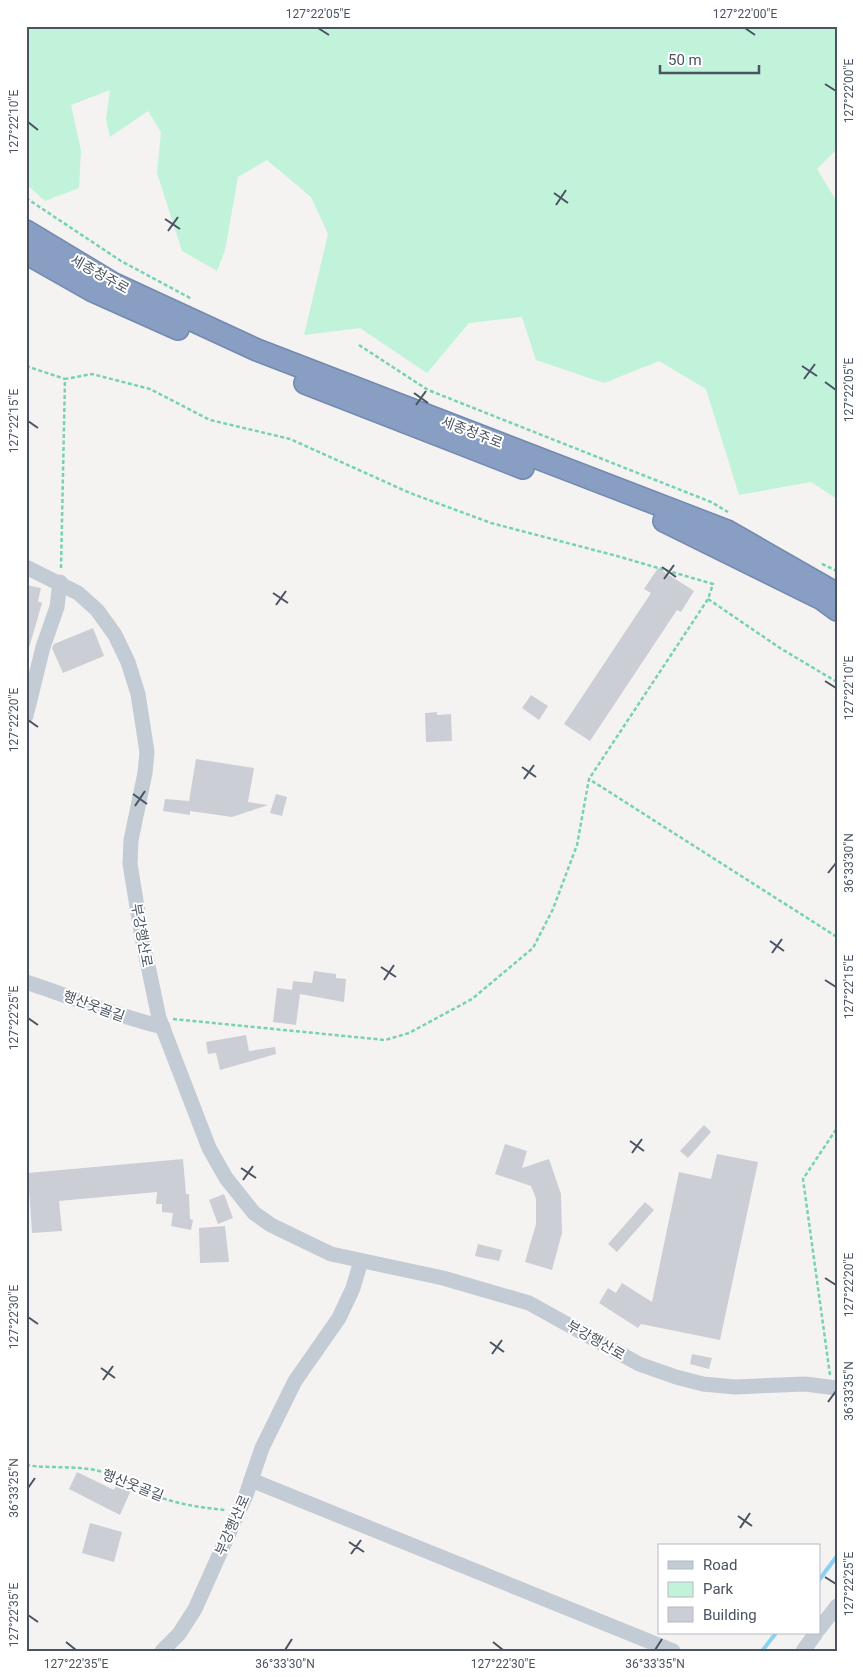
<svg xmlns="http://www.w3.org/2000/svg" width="863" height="1677" viewBox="0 0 863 1677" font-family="Roboto,'Noto Sans KR',sans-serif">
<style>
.green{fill:#c0f3d9}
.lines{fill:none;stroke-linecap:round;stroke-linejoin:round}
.stream{stroke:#8bd1f2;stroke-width:4}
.building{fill:#ccced5}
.highway-casing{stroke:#7389af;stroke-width:24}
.path{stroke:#76d3af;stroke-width:2.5;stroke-dasharray:4 2.5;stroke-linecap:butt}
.minor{stroke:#c3cbd4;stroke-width:15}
.highway{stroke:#889ec3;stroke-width:21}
.ticks{fill:none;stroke:#495361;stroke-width:2}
.labels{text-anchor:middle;stroke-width:4;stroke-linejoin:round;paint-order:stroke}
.street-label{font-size:14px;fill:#495361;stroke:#fff}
.neatline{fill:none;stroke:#495361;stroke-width:2}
.ticks-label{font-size:12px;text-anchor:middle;fill:#495361}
</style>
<rect width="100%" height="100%" fill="#f5f2f2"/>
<!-- green -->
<path class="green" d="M26,26H837V149L817,169L837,202V499L811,482L739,495L706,389L659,361L604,383L536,360L522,317L469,323L427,373L360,328L304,335L328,234L311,197L267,160L238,177L225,250L217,271L182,251L157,173L161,132L148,111L110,137L106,119L110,90L71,105L81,150L79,188L45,201L26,184Z"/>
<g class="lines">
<!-- stream -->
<g class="stream">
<path d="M819,1580L837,1556"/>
<path d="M762,1651L776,1633"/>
</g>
</g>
<!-- building -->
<g class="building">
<path d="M658,568L694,591L681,612L677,610L590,741L564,724L651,593L644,589Z"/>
<path d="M26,585L41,588L38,601L42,603L29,648H26Z"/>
<path d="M93,628L104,656L63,673L52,648L54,644Z"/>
<path d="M531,695L548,706L539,720L522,708Z"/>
<path d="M437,712V715L451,714L452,741L426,742L425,713Z"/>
<path d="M196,759L254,768L248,802L268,805L232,817L190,811V815L163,811L165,799L189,801Z"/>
<path d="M276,794L287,797L282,816L270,813Z"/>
<path d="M314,971L336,974V978L346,979L344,1002L300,994L296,1025L273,1022L277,988L292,990L293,981L312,983Z"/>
<path d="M246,1035L249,1051L275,1047L276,1054L220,1070L216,1053L208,1054L206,1042Z"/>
<path d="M704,1125L711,1132L688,1158L680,1151Z"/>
<path d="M505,1144L527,1151L522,1168L549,1159L561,1194L562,1233L552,1270L525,1262L536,1224V1199L531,1186L495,1174Z"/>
<path d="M717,1154L758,1162L720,1340L641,1324L638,1328L599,1303L608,1288L616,1293L622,1283L652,1302L679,1172L711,1179Z"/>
<path d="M183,1159L186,1194H189L190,1219L193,1220L191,1230L171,1226L173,1213L162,1212V1204H156L157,1192L59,1201L62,1231L32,1233L28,1173Z"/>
<path d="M224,1194L233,1218L218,1224L209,1200Z"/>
<path d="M645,1202L654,1210L617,1252L608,1244Z"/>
<path d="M225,1226L229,1262L200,1263L199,1228Z"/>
<path d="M478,1244L502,1250L499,1261L475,1256Z"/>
<path d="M692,1354L712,1358L709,1369L690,1364Z"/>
<path d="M77,1472L114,1490L117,1483L131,1490L120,1515L69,1489Z"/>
<path d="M90,1523L122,1532L114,1562L82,1553Z"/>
</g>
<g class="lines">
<!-- highway casing -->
<g class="highway-casing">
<g id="highway">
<path d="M26,231L114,284L257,350L727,531L837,594"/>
<path d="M26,253L93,291L178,329"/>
<path d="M305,383L523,468"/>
<path d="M664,521L822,599L837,610"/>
</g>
</g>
<!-- path -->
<g class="path">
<path d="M26,198L121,261L192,299"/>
<path d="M359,345L428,390L711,502L728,512"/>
<path d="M26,366L65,379"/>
<path d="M822,564L837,571"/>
<path d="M61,568L65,379L92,374L150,389L210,420L290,439L410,493L491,523L617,556L713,584L708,599L589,779"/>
<path d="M708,599L780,648L837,682"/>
<path d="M173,1019L385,1040L409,1033L472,999L533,948L553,909L577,845L589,779L837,937"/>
<path d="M830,1375L803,1179L837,1128"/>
<path d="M26,1465C51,1469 75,1465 99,1471C119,1477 137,1489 156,1496C177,1504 203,1508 225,1510"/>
</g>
<!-- minor -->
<g class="minor">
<path d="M26,567L78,593L97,610L115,635L128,662L138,694L147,752L145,773L131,840L130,864L142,937L159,1018L209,1148L226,1178L254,1213L271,1225L331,1254L443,1278L529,1303L639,1364L676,1377L703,1384L735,1387L805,1384L837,1388"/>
<path d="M26,716L43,647L57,607L60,582"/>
<path d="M26,982C72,997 116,1016 163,1027"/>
<path d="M251,1480L673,1651"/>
<path d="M819,1629L837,1606"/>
<path d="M162,1651L179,1634L195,1609L246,1495L262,1448L295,1381L339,1318L353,1288L361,1261"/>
<path d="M803,1651L816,1633"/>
</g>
<!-- highway -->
<use href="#highway" class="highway"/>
</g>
<!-- ticks -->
<path class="ticks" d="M318,28L329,35M745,28L755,35M825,84L836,91M28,122L38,130M554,193L568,203M556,205L566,190M165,219L180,229M168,231L178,217M802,366L817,376M804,379L815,364M825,382L836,390M414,393L428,403M416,405L426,391M28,421L38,428M662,567L676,577M664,579L674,565M273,593L288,603M276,605L286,591M825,681L836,688M28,720L38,727M522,767L536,777M524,779L534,765M133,794L147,804M135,806L145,791M828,873L836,863M770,941L784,951M772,953L782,939M381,967L396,977M384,980L394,965M825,980L836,987M28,1018L38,1025M630,1141L644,1151M632,1153L642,1139M241,1168L256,1178M243,1180L253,1166M825,1278L836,1285M28,1317L38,1324M490,1342L504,1352M492,1354L502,1340M101,1368L115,1378M103,1380L113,1366M828,1402L836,1391M28,1488L35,1478M738,1516L752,1526M740,1528L750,1513M349,1542L364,1552M351,1554L361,1540M825,1577L836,1584M28,1615L38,1622M66,1642L76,1650M493,1642L503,1650M285,1650L292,1639M655,1650L662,1639"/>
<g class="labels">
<!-- street labels -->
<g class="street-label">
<text transform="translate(100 274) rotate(29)" y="5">세종청주로</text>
<text transform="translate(472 432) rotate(21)" y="5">세종청주로</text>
<text transform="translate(142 935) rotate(80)" y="5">부강행산로</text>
<text transform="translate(94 1006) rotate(20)" y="5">행산웃골길</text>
<text transform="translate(596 1340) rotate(30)" y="5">부강행산로</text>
<text transform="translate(133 1485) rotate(21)" y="5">행산웃골길</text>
<text transform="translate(232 1525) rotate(-66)" y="5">부강행산로</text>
</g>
</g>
<!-- border -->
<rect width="863" height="1677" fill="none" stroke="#ffffff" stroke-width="55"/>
<!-- legend -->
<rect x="658" y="1544" width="162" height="90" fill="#ffffff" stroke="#b6bac0"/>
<rect x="668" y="1561" width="25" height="8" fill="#c3cbd4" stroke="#b6bac0"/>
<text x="703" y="1570" font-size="15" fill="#495361">Road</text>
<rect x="668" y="1582" width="25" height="15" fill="#c0f3d9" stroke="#b6bac0"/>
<text x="703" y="1594" font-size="15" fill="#495361">Park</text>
<rect x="668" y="1607" width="25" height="15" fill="#ccced5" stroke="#b6bac0"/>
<text x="703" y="1620" font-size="15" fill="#495361">Building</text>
<!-- scale -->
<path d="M660 65v8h99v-8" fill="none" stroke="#495361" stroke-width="2.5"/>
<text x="668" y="65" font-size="15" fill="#495361" stroke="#ffffff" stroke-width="4" paint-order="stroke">50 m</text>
<rect x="28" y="28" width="808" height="1622" class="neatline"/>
<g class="ticks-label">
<text x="318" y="18">127°22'05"E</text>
<text x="745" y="18">127°22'00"E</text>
<text transform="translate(849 91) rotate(-90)" y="4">127°22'00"E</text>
<text transform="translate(14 122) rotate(-90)" y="4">127°22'10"E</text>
<text transform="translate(849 390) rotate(-90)" y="4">127°22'05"E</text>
<text transform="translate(14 421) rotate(-90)" y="4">127°22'15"E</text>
<text transform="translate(849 688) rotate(-90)" y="4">127°22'10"E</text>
<text transform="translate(14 720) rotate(-90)" y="4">127°22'20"E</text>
<text transform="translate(849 863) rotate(-90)" y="4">36°33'30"N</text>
<text transform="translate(849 987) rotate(-90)" y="4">127°22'15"E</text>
<text transform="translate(14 1018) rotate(-90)" y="4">127°22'25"E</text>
<text transform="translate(849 1285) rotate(-90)" y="4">127°22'20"E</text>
<text transform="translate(14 1317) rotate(-90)" y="4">127°22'30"E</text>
<text transform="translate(849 1391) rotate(-90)" y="4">36°33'35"N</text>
<text transform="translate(14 1488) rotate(-90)" y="4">36°33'25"N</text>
<text transform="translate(849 1584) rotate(-90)" y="4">127°22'25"E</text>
<text transform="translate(14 1615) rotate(-90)" y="4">127°22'35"E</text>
<text x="76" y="1668">127°22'35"E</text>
<text x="285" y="1668">36°33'30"N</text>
<text x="503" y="1668">127°22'30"E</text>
<text x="655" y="1668">36°33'35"N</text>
</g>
</svg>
